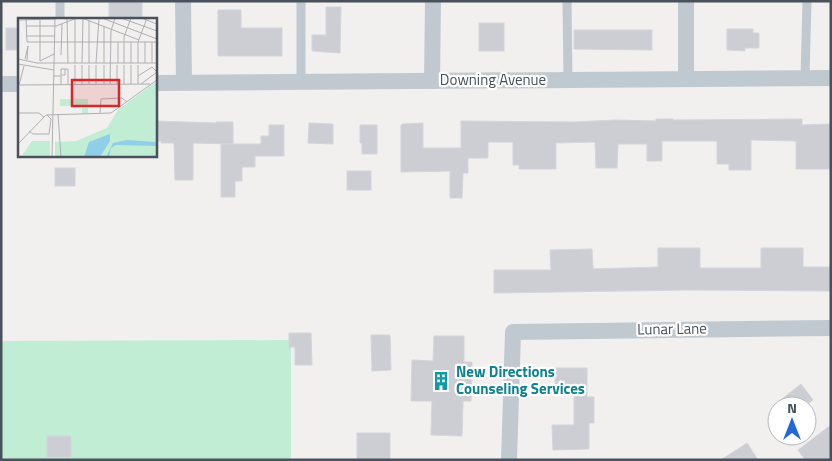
<svg xmlns="http://www.w3.org/2000/svg" width="832" height="461" viewBox="0 0 832 461" font-family="'Titillium Web',sans-serif">
<style>
.green{fill:#c0edd4}
.building{fill:#ccced4;stroke:#d3d5da}
.lines{fill:none;stroke-linecap:round;stroke-linejoin:round}
.lane{stroke:#c0c9d0;stroke-width:9}
.street{stroke:#c0c9d0;stroke-width:16}
.labels{text-anchor:middle;stroke-width:4.5;stroke-linejoin:round;paint-order:stroke}
.street-label{font-size:15px;fill:#48515c;stroke:#fff}
.culture-label{font-size:15px;font-weight:bold;fill:#0d838f;stroke:#fff;text-anchor:start}
.inset-road{fill:none;stroke:#aeb0b4;stroke-width:1}
.view{fill:#d62828;fill-opacity:0.15;stroke:#d62828;stroke-width:2.5}
.inset-edge{fill:none;stroke:#48515c;stroke-width:2.5}
</style>
<rect width="100%" height="100%" fill="#f2efef"/>
<!-- green -->
<path class="green" d="M291,340V460H1V341Z"/>
<!-- building -->
<g class="building">
<rect x="109" y="2" width="33" height="17"/>
<path d="M326,7H341L340,53L312,51V35H326Z"/>
<path d="M218,10H241V28H282V56H218Z"/>
<rect x="479" y="23" width="25" height="28"/>
<rect x="6" y="28" width="13" height="22"/>
<path d="M727,29H753V33H759V48H745V51L727,50Z"/>
<path d="M574,30H652V50L574,49Z"/>
<path d="M656,119H673V120L802,119V125L831,124V169H796V141L751,140V170H729V164H717V141H662V161H647V144H618L617,168H596L595,142L556,143V169H519V165H513V142H488V158H468V173H463L462,198H450V171L401,172V125L402,124L423,123V148H461V121L574,122L615,120L656,121Z"/>
<path d="M155,121L216,123V122H233V144L193,143V180H175L174,143H161V141H155Z"/>
<path d="M309,123L333,124V144L308,143Z"/>
<path d="M269,125H284V156H255V167H242V181H235V197H221V144H261V136H269Z"/>
<path d="M360,125H377V154H362V143H360Z"/>
<rect x="55" y="168" width="20" height="18"/>
<rect x="347" y="171" width="24" height="19"/>
<path d="M658,248H700V268H761V248H803V267H831V291L690,290L494,293V270H551L550,250L592,249L593,269L658,267Z"/>
<path d="M289,333H311L312,365H295V347H289Z"/>
<path d="M371,335H390L391,370L372,371Z"/>
<path d="M434,336H464V362H472L471,401H463L462,436L431,435L432,401H411L412,360L433,361Z"/>
<path d="M555,368H587V397H594V423H589V449L553,450L552,425H574V392L555,393Z"/>
<path d="M801,384L813,400L805,406H773Z"/>
<path d="M831,425V460H805L798,450Z"/>
<rect x="357" y="433" width="33" height="27"/>
<rect x="47" y="436" width="24" height="21"/>
<path d="M747,443L758,460H721Z"/>
</g>
<g class="lines">
<!-- lane -->
<g class="lane">
<path d="M60,1V19"/>
<path d="M301,1V82"/>
<path d="M567,1L568,80"/>
<path d="M805,78L807,1"/>
</g>
<!-- street -->
<g class="street">
<path d="M183,1L184,82"/>
<path d="M686,79V1"/>
<path d="M432,81L433,1"/>
<path d="M155,83L831,78"/>
<path d="M1,84H19"/>
<path d="M509,460L513,332L831,328"/>
</g>
</g>
<!-- icons -->
<defs>
<g id="building-bare" transform="scale(1.5)"><path d="M-4-6H4V6H1V3H-1V6H-4ZM-2.5-4.3h1.7v1.8h-1.7ZM.8-4.3h1.7v1.8H.8ZM-2.5-1h1.7V.8h-1.7ZM.8-1h1.7V.8H.8Z" fill="#0f9aa8" stroke="#fff" stroke-width="2.5" paint-order="stroke"/></g>
</defs>
<g fill-rule="evenodd">
<use href="#building-bare" x="441" y="381"/>
</g>
<g class="labels">
<!-- street labels -->
<g class="street-label">
<text x="493" y="85">Downing Avenue</text>
<text transform="translate(672 329) rotate(-1)" y="5">Lunar Lane</text>
</g>
<!-- culture labels -->
<g class="culture-label">
<text x="456" y="377">New Directions<tspan x="456" dy="17">Counseling Services</tspan></text>
</g>
</g>
<!-- overview -->
<g transform="translate(18 18)">
<rect width="139" height="139" fill="#f2efef"/>
<path d="M139,63V139H37V124L58,123L89,110L100,92ZM42,81H70V95H64V88H42ZM14,123H32V139H3Z" fill="#c0edd4"/>
<path d="M92,116V123L82,139H66L71,124ZM109,122L139,124V128L98,127L93,130L91,139H88L95,125Z" fill="#8fd0e8"/>
<path class="inset-road" d="M8,0L9,24H139M49,0L50,45M64,0L121,22M84,0L139,21M103,0L139,13M123,0L139,6M0,2L37,1M8,8H38L59,0M8,18H37M100,24V45M43,37L44,6M0,41L19,45H139M7,41L10,28L9,42M22,43V0M22,43L36,36M57,45V1M64,45L65,0M71,45V3M78,45L81,0M86,45V8M106,45V19L113,0M113,45V24M120,45V24L129,0M127,45V24M134,45V24M0,46L36,52M57,47V67M64,47V67M71,47V67M86,47V67M106,47V66M47,51V57H43V51H50M36,58H43V67M120,58L134,49L139,54L123,66M92,66L93,13L97,0M99,66V47M113,66V47M120,66V47M0,67L132,66M1,67L6,48M50,67V51M78,67V47M0,95H21L26,99M82,95L83,81L104,80L109,84M40,96L43,139M11,113L15,116H31L33,101L29,97M0,126L28,97L93,95L139,62M34,139L37,0"/>
<path class="view" d="M54,62H101V88H54Z"/>
<rect width="139" height="139" class="inset-edge"/>
</g>
<!-- border -->
<rect width="832" height="461" fill="none" stroke="#48515c" stroke-width="5"/>
<!-- north arrow -->
<g transform="translate(792 421)"><circle r="24" fill="#ffffff" stroke="#b6b9be"/>
<path d="M0-4L9 19L0 12L-9 19Z" fill="#2268d9"/>
<text y="-8" font-size="14" font-weight="bold" text-anchor="middle" fill="#48515c">N</text>
</g>
</svg>
